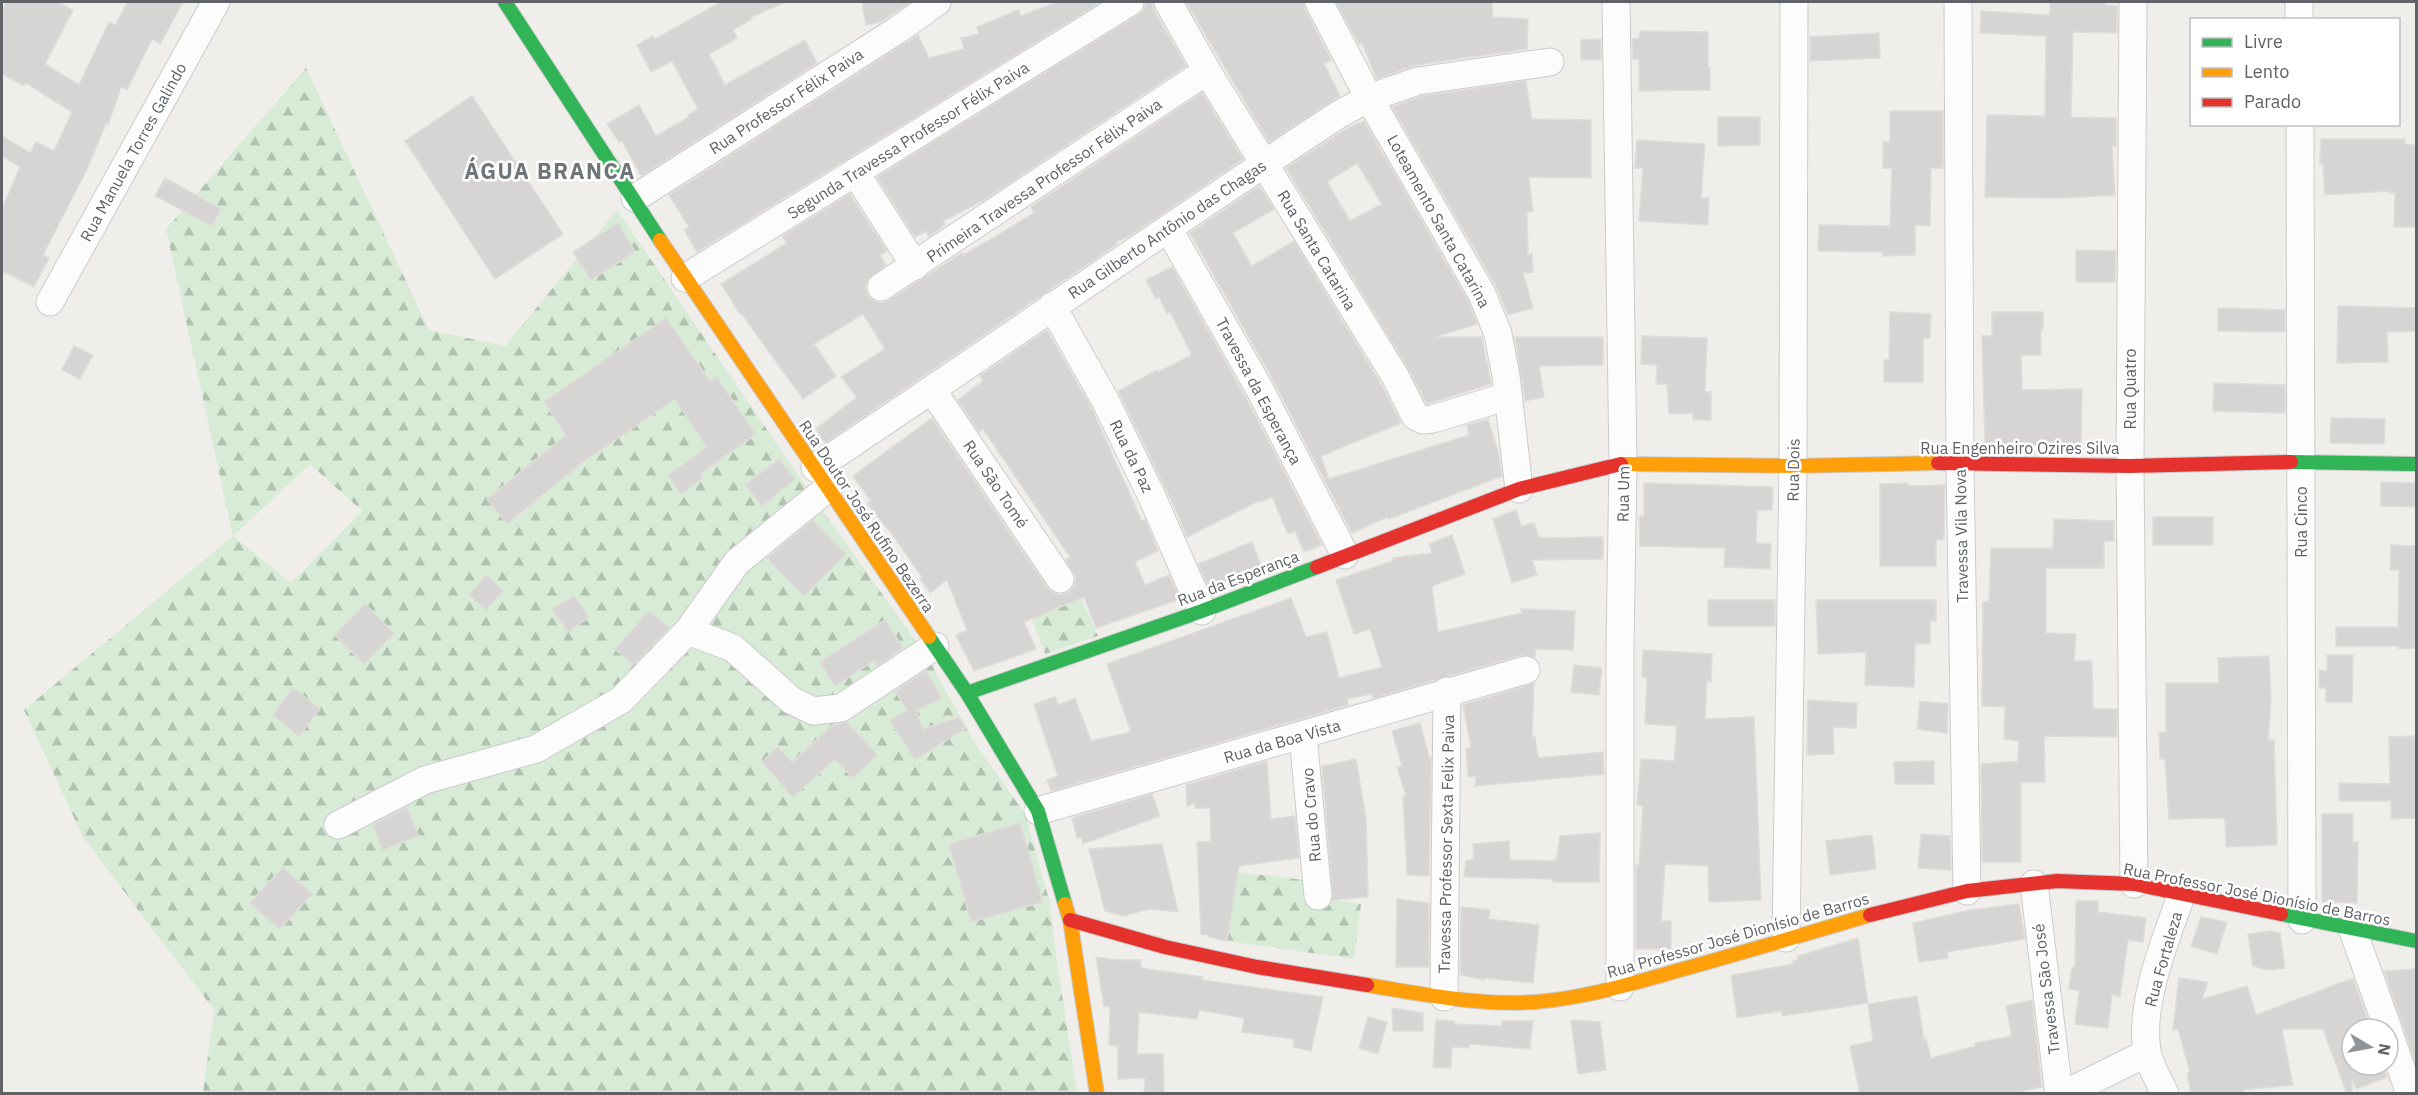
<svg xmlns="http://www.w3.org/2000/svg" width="2418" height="1095" viewBox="0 0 2418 1095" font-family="'IBM Plex Sans',sans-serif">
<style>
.forest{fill:url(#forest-firs);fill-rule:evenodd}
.building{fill:#d6d5d3;stroke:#deddd9;stroke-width:1.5;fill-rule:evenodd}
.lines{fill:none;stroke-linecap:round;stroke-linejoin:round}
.street-casing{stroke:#cbcccc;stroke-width:29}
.fast-casing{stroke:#cacacb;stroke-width:16}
.slow-casing{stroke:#cacacb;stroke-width:16}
.jam-casing{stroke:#cacacb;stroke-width:16}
.street{stroke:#fdfcfc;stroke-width:27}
.fast{stroke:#30b455;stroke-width:14}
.slow{stroke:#ff9f0a;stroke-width:14}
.jam{stroke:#e5322d;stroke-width:14}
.labels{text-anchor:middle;stroke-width:5;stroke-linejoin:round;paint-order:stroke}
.street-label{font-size:16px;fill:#5f6368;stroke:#fff}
.district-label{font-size:22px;font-weight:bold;letter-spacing:1.5px;fill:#70757a;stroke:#fff}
</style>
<defs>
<pattern id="forest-firs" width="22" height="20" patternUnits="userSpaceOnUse" patternTransform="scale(1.5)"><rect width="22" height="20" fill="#d8ebd6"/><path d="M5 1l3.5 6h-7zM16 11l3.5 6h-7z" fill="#b2c2b1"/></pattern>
</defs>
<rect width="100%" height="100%" fill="#efeeea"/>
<!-- forest -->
<g class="forest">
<path d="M306,68L429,330L505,346L617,210L815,500L928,658L974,742L1025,814L1050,903L1055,949L1077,1093H203L214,1010L83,837L24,710L233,536L166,229ZM310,464L362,511L291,583L233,536Z"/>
<path d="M1081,598L1098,636L1045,654L1032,619Z"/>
<path d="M1237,872L1304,880L1303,896L1361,904L1354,959L1227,941Z"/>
</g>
<!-- building -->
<g class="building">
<path d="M6,2H58L73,10L45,64L79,85L109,22L115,25L128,2H183L160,44L152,39L127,90L121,87L108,125L106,124L88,167L43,255L49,258L34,287L2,271V209L20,167L2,156V136L30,153L36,142L54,151L72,112L26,83L24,86L2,74V11Z"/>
<path d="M721,2H786L751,17L752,19L733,30L737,38L709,54L725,85L805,40L817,63L641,176L622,141L619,142L607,124L639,105L656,136L689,117L688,115L698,109L672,61L651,72L637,45L653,36L655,39Z"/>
<path d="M862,2H911L880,22L866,25Z"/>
<path d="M1057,2H1101L697,252L684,230L689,227L669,195L918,35L929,58L964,49L961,38L979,34L977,27L1018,10L1021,16Z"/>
<path d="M1146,2H1152L1154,10L1186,66L984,200L943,221L945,225L929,236L926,231L915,237L877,177L1138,15L1144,10Z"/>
<path d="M1186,2H1303L1305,9L1331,60L1324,64L1340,96L1269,142Z"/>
<path d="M1336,2H1492L1493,17L1528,19L1527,49L1416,65L1377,79L1362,43L1359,44Z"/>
<path d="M2050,2H2106V5L2117,6V33L2073,32L2071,117L2116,118V146H2112L2115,195L2061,198L1985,197L1987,115L2045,116L2046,36L1980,33L1981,11L2050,15Z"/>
<path d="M1640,31L1708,32V67H1710V90L1639,91V59H1633L1632,39L1639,38Z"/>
<path d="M1879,33L1880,58L1810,61V37Z"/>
<path d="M1601,39V60H1581V40Z"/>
<path d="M1526,81L1532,119L1591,120V178L1529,177L1533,211L1527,212L1528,255L1532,254L1533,272L1523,273L1533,308L1508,315L1496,286L1392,107L1422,96Z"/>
<path d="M1202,93L1243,159L1129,236L1116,242L1117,244L825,443L816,429L857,397L841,377L885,349L863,314L814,344L836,376L803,399L741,313L740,314L721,284L787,243L782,236L850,194L887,251L880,255L886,265L867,281L865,287L868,295L875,301L881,303L889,300L962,253L963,255L993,238L1034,213L1031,207Z"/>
<path d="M472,96L563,234L495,279L405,141Z"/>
<path d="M1890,111H1943V168H1931L1930,226L1915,225V255L1883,256V252L1818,251L1819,225L1890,226L1892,168H1883V142H1890Z"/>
<path d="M1718,117H1760V145L1718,146Z"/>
<path d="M1364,121L1468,301L1477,324L1435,337H1482L1491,384L1427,404L1408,368L1286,168L1346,129ZM1357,163L1382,204L1350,221L1327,182Z"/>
<path d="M2321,139H2405V144L2416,145V227H2394L2395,193H2389V191L2325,195L2323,164H2320Z"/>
<path d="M1637,140L1705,144L1701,198H1709L1708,225L1639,221L1643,168H1635Z"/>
<path d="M165,178L221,209L212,226L155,196Z"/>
<path d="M1259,186L1274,209L1233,233L1252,266L1294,241L1381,384L1401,423L1321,456L1329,479L1469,435L1467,425L1488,419L1499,455L1502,476L1389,519L1388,517L1352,533L1273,380L1190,233Z"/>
<path d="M618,223L635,252L591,280L573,252Z"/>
<path d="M2076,250L2116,251L2115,282H2076Z"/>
<path d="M1172,267L1245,396L1322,545L1304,552L1295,531L1288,534L1272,497L1261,502V500L1187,537L1174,506L1118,391L1157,370L1158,372L1192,355L1170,312L1167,314L1159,297L1156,299L1146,280Z"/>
<path d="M2338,306L2416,308V331L2387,332L2388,362L2337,363Z"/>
<path d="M2218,308L2285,310V332L2218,331Z"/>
<path d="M1890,312L1931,314L1930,338H1923V382H1884V360H1889Z"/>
<path d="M1992,312H2043V329H2041V355H2021L2022,390L2082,389L2081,446L1985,445L1982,336H1992Z"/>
<path d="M666,318L710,381L716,377L756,434L700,474L703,478L681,494L668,475L707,447L675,399L583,462L507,524L487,499L566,435L544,402Z"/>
<path d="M1047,330L1091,407L1142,521L1145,519L1158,551L1135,562L1145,585L1169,575L1180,599L1096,628L1084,597L1024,622L1036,649L974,671L956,635L967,630L947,580L930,593L920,578L922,577L894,537L867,503L871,501L853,476L932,418L1047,588L1053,593L1061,595L1069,592L1074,586L1076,578L1066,560L1070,557L983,429L979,432L958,400L983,381L980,376Z"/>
<path d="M1642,336L1707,338L1705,392H1711V420H1693V413L1669,414L1667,384H1656L1657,365L1641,364Z"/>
<path d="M1515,337H1603V365L1539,366L1544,397L1525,401Z"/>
<path d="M74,346L93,355L80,379L62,370Z"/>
<path d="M2214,383L2285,385V413L2213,411Z"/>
<path d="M2331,418L2385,419L2384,444L2330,443Z"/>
<path d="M779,459L795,479L762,506L745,485Z"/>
<path d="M2381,482L2416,483V507L2381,506Z"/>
<path d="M1644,483L1773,487L1772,510H1757L1756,543L1771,544L1770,569L1724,567L1725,548L1640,546L1639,516H1644Z"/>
<path d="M1908,483V486L1945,485L1944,540H1936V566H1880V484Z"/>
<path d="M1516,510L1521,526L1534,523L1539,538L1603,537V559L1532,560L1537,575L1512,583L1493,519Z"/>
<rect x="2153" y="517" width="60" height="28"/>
<path d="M2054,519L2114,521V541H2104V568H2046V633L2076,634L2074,661H2092L2093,709H2117V737L2044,736L2045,782H2021V862H1982L1981,764L2018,761L2019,741L2004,739L2005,707L1982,706L1983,602H1989L1991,548H2053Z"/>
<path d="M813,520L846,554L804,596L767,558Z"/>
<path d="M1452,535L1465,574L1432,586L1438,632L1522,613L1521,609L1575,611L1573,650L1535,649V657L1522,655L1373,698L1372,694L1347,699L1348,705L1051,791L1047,780L1058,776L1034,704L1055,697L1058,705L1075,698L1091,741L1131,732L1107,664L1291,598L1306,637L1327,632L1339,678L1382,667L1370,629L1354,634L1336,580L1393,561L1392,558L1432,553L1429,544Z"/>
<path d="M1252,542L1262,568L1209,588L1198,564Z"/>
<path d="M2391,545L2416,546V648L2399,649V646H2336V627H2398L2399,570H2390Z"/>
<path d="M486,575L503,590L486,610L469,595Z"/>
<path d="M574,596L589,617L568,632L552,609Z"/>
<rect x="1708" y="600" width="67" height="26"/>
<path d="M1816,600H1936V621H1930V644H1915L1914,687L1865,685L1866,652L1818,654Z"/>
<path d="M365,604L394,633L364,664L335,635Z"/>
<path d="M649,611L669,628L633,665L615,649Z"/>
<path d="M885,620L903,648L878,665L875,660L835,686L820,662Z"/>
<path d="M1643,650L1712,654L1711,682L1707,681L1705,719L1754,717L1761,900L1709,902L1708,866L1665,864L1661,921H1671V949H1636V865H1639L1643,806L1637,805L1641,759L1674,761L1677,726L1645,724L1647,678L1642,677Z"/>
<path d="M2327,655H2353L2352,702H2326V688H2319V670L2327,671Z"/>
<path d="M2269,656L2271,700L2268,740H2274L2277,845L2226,847L2225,818L2169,819L2165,759H2160L2159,732H2166V683H2219L2218,658Z"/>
<path d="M1574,665L1602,668L1599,695L1571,692Z"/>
<path d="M926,671L942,698L916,711L923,729L959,717L966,728L915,760L890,720L907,710L895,691Z"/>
<path d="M1534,683L1532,738L1535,737L1538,758L1603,752L1604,774L1475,786L1476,776L1468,777L1466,749L1471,748L1463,705Z"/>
<path d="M293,688L320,709L299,736L273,715Z"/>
<path d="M1808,700L1857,703L1856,728L1833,727L1834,754L1807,755Z"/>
<path d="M1920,701L1948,704L1947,733L1917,729Z"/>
<path d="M847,722L877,755L853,778L835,759L793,797L762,762L778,747L792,762L833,725Z"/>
<path d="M1420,723L1429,757H1431L1429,876L1407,875L1403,797L1406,796L1397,767L1402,766L1392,731Z"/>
<path d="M2416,736V818L2391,819V801H2339V783L2390,784L2389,737Z"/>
<path d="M1356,759L1366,819L1368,897L1333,900L1322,766Z"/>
<path d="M1267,761L1271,819L1295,816L1299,858L1239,866L1227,941L1209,937V935L1201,934L1197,842L1211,841L1210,808H1195V803L1187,806L1186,785Z"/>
<path d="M1934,761V784H1895L1894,762Z"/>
<path d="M1152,794L1160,816L1083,844L1081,837L1077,838L1072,818Z"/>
<path d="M407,807L419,836L383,850L373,825Z"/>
<path d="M2322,814H2353V842H2358L2357,903L2322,902Z"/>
<path d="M1020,823L1043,902L971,922L949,844Z"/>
<path d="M1600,833L1599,882H1553V879L1464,877L1466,861L1474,859L1473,844L1509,841L1510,860L1556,861L1560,836Z"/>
<path d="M1921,834L1950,836L1951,870L1918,868Z"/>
<path d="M1872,835L1876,869L1830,875L1826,841Z"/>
<path d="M1162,844L1178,912L1149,909L1123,916L1105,911L1089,849Z"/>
<path d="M283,867L312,894L280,929L250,903Z"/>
<path d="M1397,899L1429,903V967H1396Z"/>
<path d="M2076,901H2098V912L2146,918L2143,942L2128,940L2120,997L2112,995L2108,1028L2075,1024L2079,991L2069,989L2072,967H2075Z"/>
<path d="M2019,904L2025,939L1947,952L1948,958L1919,962L1913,923L1970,910Z"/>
<path d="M1461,907L1490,910L1489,919L1539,925L1533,983L1485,978V980L1460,975Z"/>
<path d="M2201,917L2227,922L2217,954L2191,946Z"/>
<path d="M2272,931L2280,933L2285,968L2267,970L2253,966L2248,934Z"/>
<path d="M1858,938L1868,1003L1782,1016V1011L1737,1018L1731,975L1794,964L1793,961L1798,960V956Z"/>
<path d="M1096,957L1118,960H1141V968L1203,977L1202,980L1323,997L1311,1051L1293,1047L1294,1039L1242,1032L1244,1018L1199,1010L1197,1019L1139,1012L1137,1054H1163L1164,1094H1144L1145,1078L1118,1079V1046L1109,1045L1110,1006L1104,1007Z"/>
<path d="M2416,969V1064L2384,971Z"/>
<path d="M2179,978L2208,982L2202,999L2247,986L2256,1015L2353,978L2371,1029H2352V1065H2383L2387,1077L2356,1089L2352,1078V1094H2347L2323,1029H2282L2293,1085L2242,1090L2243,1094H2191L2187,1073L2190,1072L2178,1029L2173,1030Z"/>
<path d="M1917,996L1924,1040L1926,1039L1931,1058L1976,1046L1975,1043L2012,1036L2006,1006L2032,1000L2042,1087L2009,1094H1860L1850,1046L1873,1041L1868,1004Z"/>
<path d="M1392,1008L1423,1013V1031H1393Z"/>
<path d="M1368,1017L1387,1022L1378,1054L1359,1048Z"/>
<path d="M1436,1020L1454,1021V1024L1502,1026V1021H1533L1530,1049L1470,1044L1469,1048L1452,1047L1451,1068L1433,1067Z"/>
<path d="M1571,1020L1600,1022L1606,1070L1578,1074Z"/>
</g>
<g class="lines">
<!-- street casing -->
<g class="street-casing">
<g id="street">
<path d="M1168,2L1207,71L1395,376L1415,416L1423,420L1433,419L1508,396"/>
<path d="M1319,2L1369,98L1482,294L1498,334L1506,376L1519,489"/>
<path d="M1616,2L1623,464L1620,647V987"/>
<path d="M1958,2L1960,463L1967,891"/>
<path d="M2133,2L2130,466L2134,884"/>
<path d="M2299,2V20"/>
<path d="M2300,124L2302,920"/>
<path d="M855,172L915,266"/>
<path d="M635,198L899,29L937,2"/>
<path d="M1169,230L1259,388L1345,555"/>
<path d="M685,278L1130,2"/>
<path d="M881,287L1207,71"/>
<path d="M50,302L216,2"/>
<path d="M1052,306L1105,400L1152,497L1202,611"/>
<path d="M932,390L1060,579"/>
<path d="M815,468C990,352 1162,230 1338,115L1369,98L1418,81L1550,62"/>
<path d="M688,631L733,648L791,700L813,711L841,708L935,646"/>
<path d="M1303,735L1318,896"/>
<path d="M1038,811L1526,670"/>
<path d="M338,825L425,780L536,749L621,700L688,631L737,562L828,488"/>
<path d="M2034,884L2059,1094"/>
<path d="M2352,928L2388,1029"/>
<path d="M1786,938L1793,466L1794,2"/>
<path d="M1444,997L1447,691"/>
<path d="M2388,1030L2410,1094"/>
<path d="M2064,1094L2147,1053"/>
<path d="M2165,1094C2159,1080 2149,1065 2147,1051C2139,1002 2166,939 2182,893"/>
</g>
</g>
<!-- fast casing -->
<g class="fast-casing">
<g id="fast">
<path d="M505,2L660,240"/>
<path d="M2291,462L2416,464"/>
<path d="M929,637L967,693L1038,811L1065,904"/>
<path d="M967,693L1202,611L1317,567"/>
<path d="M2281,914L2416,941"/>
</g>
</g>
<!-- slow casing -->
<g class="slow-casing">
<g id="slow">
<path d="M660,240L929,637"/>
<path d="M1621,464L1793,466L1938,463"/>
<path d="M1065,904L1070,920L1097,1094"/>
<path d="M1367,985C1422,994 1479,1006 1535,1002C1589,998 1639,981 1691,967C1751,950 1810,933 1870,915"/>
</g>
</g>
<!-- jam casing -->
<g class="jam-casing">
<g id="jam">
<path d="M1938,463L2130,466L2291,462"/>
<path d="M1317,567L1519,489L1621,464"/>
<path d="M1870,915L1967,891L2057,881L2134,884L2281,914"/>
<path d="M1070,920L1165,947L1257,967L1367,985"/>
</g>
</g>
<!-- street -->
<use href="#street" class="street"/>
<!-- fast -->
<use href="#fast" class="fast"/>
<!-- slow -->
<use href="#slow" class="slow"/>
<!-- jam -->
<use href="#jam" class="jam"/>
</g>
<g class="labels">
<!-- street labels -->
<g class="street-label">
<text transform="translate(786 101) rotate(-33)" y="6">Rua Professor Félix Paiva</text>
<text transform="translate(908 140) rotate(-32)" y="6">Segunda Travessa Professor Félix Paiva</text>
<text transform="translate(133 152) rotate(-61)" y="6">Rua Manuela Torres Galindo</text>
<text transform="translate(1044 180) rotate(-34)" y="6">Primeira Travessa Professor Félix Paiva</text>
<text transform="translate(1439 221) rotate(61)" y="6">Loteamento Santa Catarina</text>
<text transform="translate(1167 229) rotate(-34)" y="6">Rua Gilberto Antônio das Chagas</text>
<text transform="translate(1317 250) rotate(59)" y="6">Rua Santa Catarina</text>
<text transform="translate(2130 389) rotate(-90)" y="6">Rua Quatro</text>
<text transform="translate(1259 391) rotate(62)" y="6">Travessa da Esperança</text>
<text x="2020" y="454">Rua Engenheiro Ozires Silva</text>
<text transform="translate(1132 456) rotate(64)" y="6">Rua da Paz</text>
<text transform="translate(1793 470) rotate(-89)" y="6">Rua Dois</text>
<text transform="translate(996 484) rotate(56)" y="6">Rua São Tomé</text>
<text transform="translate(1623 494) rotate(-89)" y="6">Rua Um</text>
<text transform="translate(867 516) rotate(56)" y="6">Rua Doutor José Rufino Bezerra</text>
<text transform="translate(2301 522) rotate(-90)" y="6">Rua Cinco</text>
<text transform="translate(1961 536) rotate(-91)" y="6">Travessa Vila Nova</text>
<text transform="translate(1238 578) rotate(-21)" y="6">Rua da Esperança</text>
<text transform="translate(1282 741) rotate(-16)" y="6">Rua da Boa Vista</text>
<text transform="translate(1311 815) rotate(-95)" y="6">Rua do Cravo</text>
<text transform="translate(1446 844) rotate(-89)" y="6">Travessa Professor Sexta Felix Paiva</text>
<text transform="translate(2257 894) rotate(11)" y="6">Rua Professor José Dionísio de Barros</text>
<text transform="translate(1738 935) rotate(-16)" y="6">Rua Professor José Dionísio de Barros</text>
<text transform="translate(2163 959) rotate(-74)" y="6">Rua Fortaleza</text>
<text transform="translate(2046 989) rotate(-97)" y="6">Travessa São José</text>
</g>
<!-- district labels -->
<g class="district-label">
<text x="550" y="179">ÁGUA BRANCA</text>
</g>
</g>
<!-- border -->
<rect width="2418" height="1095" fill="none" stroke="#5f6368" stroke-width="6"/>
<!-- legend -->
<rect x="2190" y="18" width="210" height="108" fill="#ffffff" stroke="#bfc1c3" stroke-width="1.5"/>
<rect x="2202" y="38" width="30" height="9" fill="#30b455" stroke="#bfc1c3" stroke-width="1.5"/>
<text x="2244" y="48" font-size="18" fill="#5f6368">Livre</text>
<rect x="2202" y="68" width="30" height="9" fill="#ff9f0a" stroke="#bfc1c3" stroke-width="1.5"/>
<text x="2244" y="78" font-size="18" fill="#5f6368">Lento</text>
<rect x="2202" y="98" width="30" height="9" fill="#e5322d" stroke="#bfc1c3" stroke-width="1.5"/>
<text x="2244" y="108" font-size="18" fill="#5f6368">Parado</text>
<!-- north arrow -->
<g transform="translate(2370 1047) rotate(100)"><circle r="28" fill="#ffffff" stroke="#bfc1c3" stroke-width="1.5"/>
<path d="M0-4.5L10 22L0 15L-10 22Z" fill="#919496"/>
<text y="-9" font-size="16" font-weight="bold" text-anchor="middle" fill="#5f6368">N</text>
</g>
</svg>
